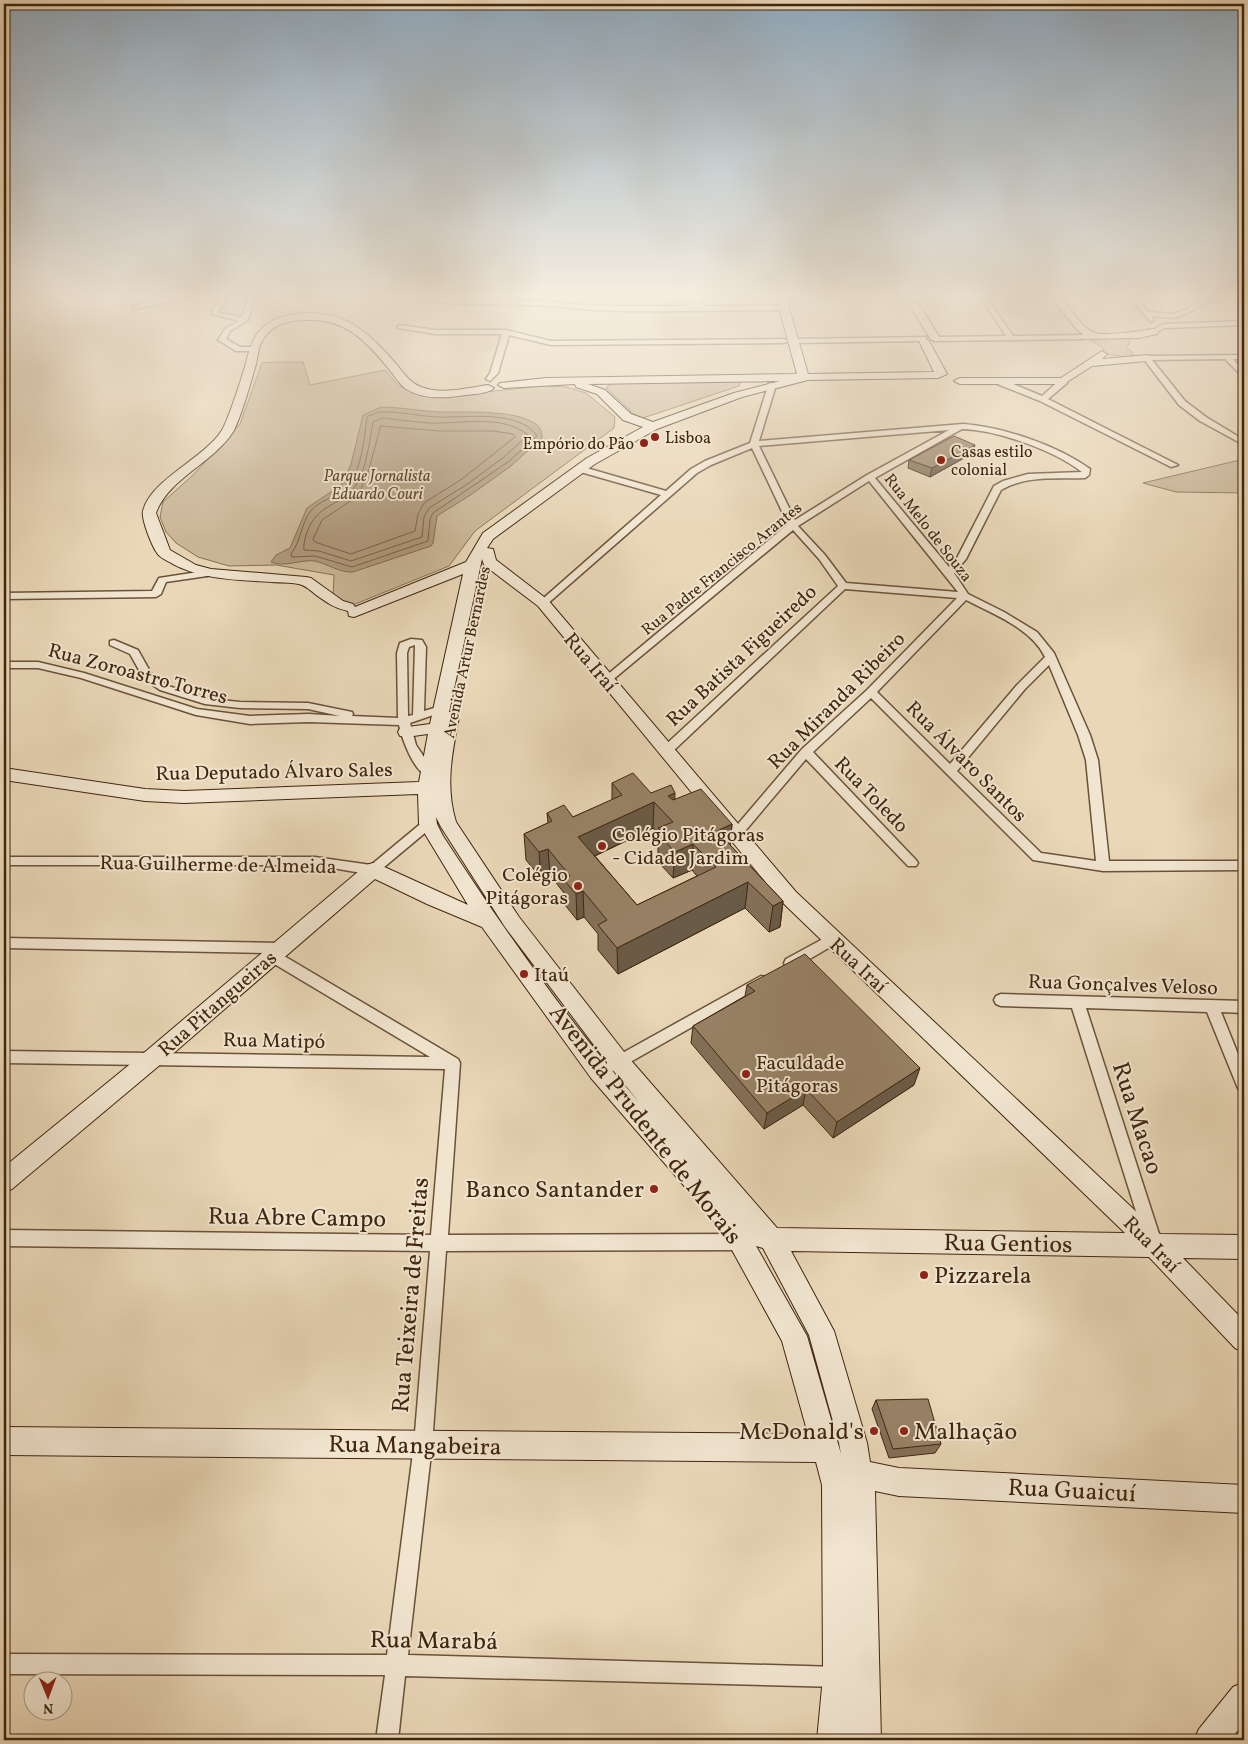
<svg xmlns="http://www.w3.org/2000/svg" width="1248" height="1744" viewBox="0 0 1248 1744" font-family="Vollkorn,serif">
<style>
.green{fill:#ccb99a;stroke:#867054}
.water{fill:#b09b7e;stroke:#836c52}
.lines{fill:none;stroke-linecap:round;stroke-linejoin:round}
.shore{stroke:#786046;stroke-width:1}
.street-casing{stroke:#6a5239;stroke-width:3}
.secondary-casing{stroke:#40260f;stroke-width:2}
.street{fill:#f1e5d0;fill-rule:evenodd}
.secondary{fill:#f1e5d0;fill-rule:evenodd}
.wall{fill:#837058;stroke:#40260f;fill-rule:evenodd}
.shaded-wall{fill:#6a5b47;stroke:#40260f}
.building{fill:#988266;stroke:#40260f;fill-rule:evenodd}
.poi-dot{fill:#8f2418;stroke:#f1e5d0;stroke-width:2}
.labels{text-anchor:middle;stroke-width:4;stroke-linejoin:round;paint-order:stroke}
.far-poi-label{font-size:16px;fill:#40260f;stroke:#f1e5d0;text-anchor:start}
.far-park-label{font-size:16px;font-style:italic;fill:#634b32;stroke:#f1e5d0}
.far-street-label{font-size:16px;fill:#40260f;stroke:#f1e5d0}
.street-label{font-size:20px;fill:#40260f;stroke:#f1e5d0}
.poi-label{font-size:20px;fill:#40260f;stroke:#f1e5d0;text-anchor:start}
.near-street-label{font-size:24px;fill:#40260f;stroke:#f1e5d0}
.near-poi-label{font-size:24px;fill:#40260f;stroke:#f1e5d0;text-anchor:end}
</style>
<rect width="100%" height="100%" fill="#e9d7b7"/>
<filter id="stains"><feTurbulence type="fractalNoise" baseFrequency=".004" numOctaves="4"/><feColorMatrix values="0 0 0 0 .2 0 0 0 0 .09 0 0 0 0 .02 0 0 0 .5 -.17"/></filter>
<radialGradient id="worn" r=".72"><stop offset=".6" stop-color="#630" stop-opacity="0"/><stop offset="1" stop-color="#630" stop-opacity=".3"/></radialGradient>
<!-- green -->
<g class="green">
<path d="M1128,338L1130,342L1127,347L1134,354L1127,357L1105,354L1102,347L1090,340V339Z"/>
<path d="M275,362H303L310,385L385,370L399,386L418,393L485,392L543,386L566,387L586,393L615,417L614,428L475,531L449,566L348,607L333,597L334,575L276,565L229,566L198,557L176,543L166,532L160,517L163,502L193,475L240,424L262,363Z"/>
<path d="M734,380L740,383L739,386L643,418L630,413L631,411L606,388L611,383Z"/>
<path d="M1244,459V493L1176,492L1143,483Z"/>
</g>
<!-- water -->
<path class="water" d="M381,407C400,407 419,411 439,412C458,413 545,406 542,438L511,466L472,494L437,516L433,543L431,546L353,572C340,573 328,564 315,561C301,559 284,568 271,562L276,555L290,548L307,508L341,485L345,479L351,464L363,415Z"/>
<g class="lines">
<!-- shore -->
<g class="shore">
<path d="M379,412C399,411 418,416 437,417C466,418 519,409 537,436L508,462L433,513L430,519L428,541L352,567L315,556L292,557L291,554C301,541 301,524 310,512C318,501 333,498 343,490C362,475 364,439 367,417Z"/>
<path d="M384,418C399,420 415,422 430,423C461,424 503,414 528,435L504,457L466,485L429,508L424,517L422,537L351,561L319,551L304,550C303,545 305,540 306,535C317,501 341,508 356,485C367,467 369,443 373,422Z"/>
<path d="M381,426L439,431H493L513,434L515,437L462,479L424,503L418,514L415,531L351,554L315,542L313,539L322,520L352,500L361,489L369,469Z"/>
</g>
<!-- street casing -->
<g class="street-casing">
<g id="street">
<path d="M190,293H205L135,309L132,307L165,297Z"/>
<path d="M220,293L227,294L225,303L219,310V313L242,317L250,293H256L248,320L230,331L226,339L240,347H254V351H236L218,340L225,329L239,321L213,314L212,310L219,302Z"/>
<path d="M403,293L455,299L541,301L564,293H574L548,302L599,306H689L666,293H674L696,304L693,293H699L703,306H784L787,308L784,310C722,310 661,313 598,310C577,309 556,306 534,305C505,304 425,307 403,293Z"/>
<path d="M978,293H984L1013,336L1084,335L1088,337L1084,339L934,341V337H937L1006,336Z"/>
<path d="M1125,293H1132L1148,312L1173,314L1185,310L1212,293H1244V295L1217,296L1189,312L1174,318L1152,316L1154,320L1151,322Z"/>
<path d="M772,295H909L912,297L909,299L770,298L769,297Z"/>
<path d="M1244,321V325L1165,328L1153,334L1149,332L1164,324Z"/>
<path d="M400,325L435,330H506L551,341L784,339L788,341L784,343L551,345L509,335L498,373L490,381L486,379L490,373L502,334H435L398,328V326Z"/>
<path d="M926,337V341H923L795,343L791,341L795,339Z"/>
<path d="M1244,355V359H1233L1244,372V378L1225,359L1152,360L1185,401L1206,417L1244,440V445L1200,421L1179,405L1143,358L1147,356Z"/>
<path d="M995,379H1001L1042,396L1061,379H1067V383L1048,399L1178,465L1171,467L1040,401L995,383Z"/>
<path d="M769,383L776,385L759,441L963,424C1003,427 1057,445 1090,469L1089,475L1085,478C1056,479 1027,475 1001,490L966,559L954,573L968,594L1004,612L1037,632L1054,653L1090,735L1098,760L1109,861H1244V870L1103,871L1033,860L871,698L813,752L916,860L918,863L916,866H908L806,759L740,837H732L730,834L732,831L802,749L867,690L957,598L845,589L670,754L666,755L660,751L662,748L838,586L819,559L793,530L610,682L606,683L601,680L788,524L752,448L711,465L697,473L546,605L543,606L538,603L661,495L577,471V467H583L666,491L691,469L705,461L750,443ZM962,429C997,430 1054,450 1082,472L1028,474L1003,481L994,486L957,558L949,567L875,478ZM949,430L867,475L795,520L759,446ZM869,481L958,592L846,583L825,555L798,526ZM966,600C993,614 1031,628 1045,657L1017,685L950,764L877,692ZM1049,665L1078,735L1086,760L1096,861L1041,853L957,771L1025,689Z"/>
<path d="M211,570L214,571V575L166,582L161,594L156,597L4,599V593L152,591L159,578Z"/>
<path d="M411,639L422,640L426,647L424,711L441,706L446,709L445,711L410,723L416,745L434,772L428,776C414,772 402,739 399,725L309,722L250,724L196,715L81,678L38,668H4V662H38L84,673L197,709L250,716L309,714L340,716L308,709L240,708L205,704L160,690L144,679L130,654L110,645V641L114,640L138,650L152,675L168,686L210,699L240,702L308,703L352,712L353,714L352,716L398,718L397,653L400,643ZM415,645L413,715L408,716L407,653L409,647Z"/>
<path d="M428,820L434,824L432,827L377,873L373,875L315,865H4V857H315L371,865L424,821Z"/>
<path d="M832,934L837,935L839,939L837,943L796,967L791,968L786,967L784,963L786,959Z"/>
<path d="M4,938L281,943L286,944L288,948L286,952L279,953L458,1059L460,1063L448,1235L741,1234L747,1237L749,1242L747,1247L741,1250L446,1251L432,1445L408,1655L839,1667L846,1670L849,1677L846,1684L839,1687L405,1676L398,1740H376L385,1675L4,1674V1654L387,1655L414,1445L430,1251L4,1246V1230L431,1235L445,1069L4,1063V1051L430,1057L266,959L265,953L4,948Z"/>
<path d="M761,976L766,977L768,981L766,985L618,1069L613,1071L608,1069L606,1065L608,1061Z"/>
<path d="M1001,994L1244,1001V1013L1221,1012L1244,1069V1092L1239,1090L1237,1086L1207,1012L1086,1008L1160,1237L1158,1242L1152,1245L1146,1242L1144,1237L1072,1008L1001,1006L996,1004L994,1000L996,996Z"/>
</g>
</g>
<!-- secondary casing -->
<g class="secondary-casing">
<g id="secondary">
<path d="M777,293H787L789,308L808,374L934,372L919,341L924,338L929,341L947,374L938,378L808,380L742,397L657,429L595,464L493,539L487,548L493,549L496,560L548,600L796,892L1160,1234L1244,1235V1259L1183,1258L1244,1321V1352L1235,1348L1149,1257L791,1251L834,1331L867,1443L870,1462L899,1468L1244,1485V1513L899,1496L875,1491L881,1740H849V1739V1740H817L823,1677L822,1485L816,1462L4,1455V1427L808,1434L782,1341L732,1250L711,1217L591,1078L482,927L427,904L375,879L161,1064L12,1189L4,1192V1167L145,1052L366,865L373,863L380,865L468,905L419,824L418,794L184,803L145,801L4,780V768L145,789L184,791L419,782L428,734L406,737L400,736L398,732L400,728L430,724L463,574L354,617L349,616L348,611C334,608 326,602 315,594C311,591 307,587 302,585C294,582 281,583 272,582C239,580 203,580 173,564C168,561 160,558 157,553C152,546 141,519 143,511C150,480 205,458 222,430C229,418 242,377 246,363C252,337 260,321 290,315C339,306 366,329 396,364C404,373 409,382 421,387C442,395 466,388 488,385L494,388C488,394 473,394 465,395C446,398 424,400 406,389C399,384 394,375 389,369C365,340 345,318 305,320C291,320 277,323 267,334C258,344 259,351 256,364C252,379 240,420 233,432C213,463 168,479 156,513L170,550L196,565L211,569L306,577L311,578L343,601L353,604L355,607L466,562L483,533L587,458L643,427L623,420L597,394L576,387L575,384L504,388L498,385L500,383L546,378L797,374L779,308ZM780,381L734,393L653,422L631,414L605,390L588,384ZM482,559L484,565L538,606L782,902L1125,1233L777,1228L628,1057L519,917L456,822C445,786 452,753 459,717L457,713L449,712ZM436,817L441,827L505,927L612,1069L639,1102C566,1019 503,928 443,836L437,824ZM756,1246L763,1248L809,1335L839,1443L841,1454L807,1336Z"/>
<path d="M902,293H912L940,338L939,340H931Z"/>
<path d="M1048,293H1058C1068,305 1080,327 1095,333C1104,336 1142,331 1153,329L1158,332L1157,334L1139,338L1080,339L1079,337L1083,334L1077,330Z"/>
<path d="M1102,351L1107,354L1102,359L1147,355L1152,358L1147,361L1092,366L1064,384H960L954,381L960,378H1061Z"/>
<path d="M1244,1682V1723L1230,1740H1194L1199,1729L1233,1687Z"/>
</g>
</g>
<!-- street -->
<use href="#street" class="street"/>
<!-- secondary -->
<use href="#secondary" class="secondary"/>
</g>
<!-- wall -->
<g class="wall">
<path d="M973,453L930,477L908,468L909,460Z"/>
<path d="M612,783L675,799L732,824L730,845L783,901L780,927L769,932L745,908L618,974L598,950V934L584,917L577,920L565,905L564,893L550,875L541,878L526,860L524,834L548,823L547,813L573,817L612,800ZM653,828L658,834V855L661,858V865L673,878L692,870L697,876L637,905L595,856Z"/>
<path d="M747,985L914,1085L833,1138L803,1105L764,1129L691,1043L693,1026L745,996Z"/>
<path d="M876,1400L941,1444L935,1453L889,1458L872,1409Z"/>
</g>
<!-- shaded-wall -->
<g class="shaded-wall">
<path d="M975,445L973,453L930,477L932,468Z"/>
<path d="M675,793L674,819L668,796Z"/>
<path d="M654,802L653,828L579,863L578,837Z"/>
<path d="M732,824L730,850L717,831Z"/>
<path d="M693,844L692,870L673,878L675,852Z"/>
<path d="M548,849L550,875L541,878L539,852Z"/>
<path d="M748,882L745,908L618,974L617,948Z"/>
<path d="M583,891L584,917L577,920L576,894Z"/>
<path d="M783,901L780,927L769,932L773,906Z"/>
<path d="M920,1068L914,1085L833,1138L837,1122Z"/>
<path d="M806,1089L803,1105L764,1129L767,1113Z"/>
</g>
<!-- building -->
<g class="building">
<path d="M954,436L975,445L932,468L909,460Z"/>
<path d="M633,773L651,793L671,785L675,793L668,796L673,800L701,789L732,824L717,831L783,901L773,906L748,882L617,948L598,925L607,920L583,891L576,894L563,879L570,876L548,849L539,852L524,834L552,821L547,813L564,805L573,817L622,795L612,783ZM654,802L673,822L658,828L666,836L662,838L675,852L693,844L716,867L637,905L578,837Z"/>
<path d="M805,954L920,1068L837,1122L806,1089L767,1113L693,1026L755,991L747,985Z"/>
<path d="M928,1399L941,1444L893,1449L876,1400Z"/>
</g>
<!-- sky -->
<linearGradient id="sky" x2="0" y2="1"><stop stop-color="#91aabe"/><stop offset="0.55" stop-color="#f5eddf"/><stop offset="1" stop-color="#f5eddf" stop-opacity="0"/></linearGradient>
<rect width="1248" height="537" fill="url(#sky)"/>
<!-- markers -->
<g class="poi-dot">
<circle cx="655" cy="437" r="5"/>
<circle cx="644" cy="443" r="5"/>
<circle cx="941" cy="460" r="5"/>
<circle cx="602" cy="846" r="5"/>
<circle cx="578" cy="886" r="5"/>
<circle cx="524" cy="974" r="5"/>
<circle cx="746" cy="1074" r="5"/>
<circle cx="654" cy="1189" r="5"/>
<circle cx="924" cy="1275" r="5"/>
<circle cx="874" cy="1431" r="5"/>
<circle cx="904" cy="1431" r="5"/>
</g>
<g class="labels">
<!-- far-poi labels -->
<g class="far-poi-label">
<text x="665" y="443">Lisboa</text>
<text x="634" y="449" text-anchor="end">Empório do Pão</text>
<text x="951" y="457">Casas estilo<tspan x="951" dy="18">colonial</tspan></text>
</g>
<!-- far-park labels -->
<g class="far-park-label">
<text x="377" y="481">Parque Jornalista<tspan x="377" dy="18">Eduardo Couri</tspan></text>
</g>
<!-- far-street labels -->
<g class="far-street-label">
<text transform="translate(929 527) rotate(52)" y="6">Rua Melo de Souza</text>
<text transform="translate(721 568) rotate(-39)" y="6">Rua Padre Francisco Arantes</text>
<text transform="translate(466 652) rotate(-78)" y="6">Avenida Artur Bernardes</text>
</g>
<!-- street labels -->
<g class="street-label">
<text transform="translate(741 655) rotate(-43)" y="7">Rua Batista Figueiredo</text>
<text transform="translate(591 662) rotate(50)" y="7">Rua Iraí</text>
<text transform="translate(138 673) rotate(15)" y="7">Rua Zoroastro Torres</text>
<text transform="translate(836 700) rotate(-45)" y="7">Rua Miranda Ribeiro</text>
<text transform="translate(967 761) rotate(45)" y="7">Rua Álvaro Santos</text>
<text transform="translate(274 771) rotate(-1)" y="7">Rua Deputado Álvaro Sales</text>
<text transform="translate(872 794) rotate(46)" y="7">Rua Toledo</text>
<text transform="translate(218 864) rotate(1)" y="7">Rua Guilherme de Almeida</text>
<text transform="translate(859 965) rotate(43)" y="7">Rua Iraí</text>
<text transform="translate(1123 984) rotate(2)" y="7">Rua Gonçalves Veloso</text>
<text transform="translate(217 1003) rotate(-41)" y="7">Rua Pitangueiras</text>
<text transform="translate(274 1040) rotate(1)" y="7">Rua Matipó</text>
<text transform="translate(1152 1244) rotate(45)" y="7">Rua Iraí</text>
</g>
<!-- poi labels -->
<g class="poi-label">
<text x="612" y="841">Colégio Pitágoras<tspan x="612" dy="23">- Cidade Jardim</tspan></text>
<text x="568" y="881" text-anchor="end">Colégio<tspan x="568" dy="23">Pitágoras</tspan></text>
<text x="534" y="981">Itaú</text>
<text x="756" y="1069">Faculdade<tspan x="756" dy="23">Pitágoras</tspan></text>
</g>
<!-- near-street labels -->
<g class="near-street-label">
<text transform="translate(1138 1118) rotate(72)" y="8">Rua Macao</text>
<text transform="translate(646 1124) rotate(52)" y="8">Avenida Prudente de Morais</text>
<text transform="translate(297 1217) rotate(1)" y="8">Rua Abre Campo</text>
<text transform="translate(1008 1243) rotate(1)" y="8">Rua Gentios</text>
<text transform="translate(410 1295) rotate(-85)" y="8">Rua Teixeira de Freitas</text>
<text transform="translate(415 1445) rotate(1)" y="8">Rua Mangabeira</text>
<text transform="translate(1072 1490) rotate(3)" y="8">Rua Guaicuí</text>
<text transform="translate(434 1640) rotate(1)" y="8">Rua Marabá</text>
</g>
<!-- near-poi labels -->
<g class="near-poi-label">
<text x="644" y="1197">Banco Santander</text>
<text x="934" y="1283" text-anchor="start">Pizzarela</text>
<text x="864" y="1439">McDonald's</text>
<text x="914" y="1439" text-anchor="start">Malhação</text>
</g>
</g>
<!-- margin -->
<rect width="1248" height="1744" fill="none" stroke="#e9d7b7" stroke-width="20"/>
<rect x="5" y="5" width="1238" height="1734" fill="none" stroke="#40260f" stroke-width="2.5"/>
<rect x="10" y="10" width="1228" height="1724" fill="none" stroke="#40260f"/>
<!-- north arrow -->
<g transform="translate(48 1696) rotate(179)"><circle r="24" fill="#f1e5d0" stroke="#aa9983"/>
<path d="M0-4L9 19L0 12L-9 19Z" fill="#8f2418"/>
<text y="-8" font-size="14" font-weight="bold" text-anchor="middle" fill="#40260f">N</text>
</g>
<rect width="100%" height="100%" filter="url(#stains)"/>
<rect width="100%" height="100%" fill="url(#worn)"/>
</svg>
